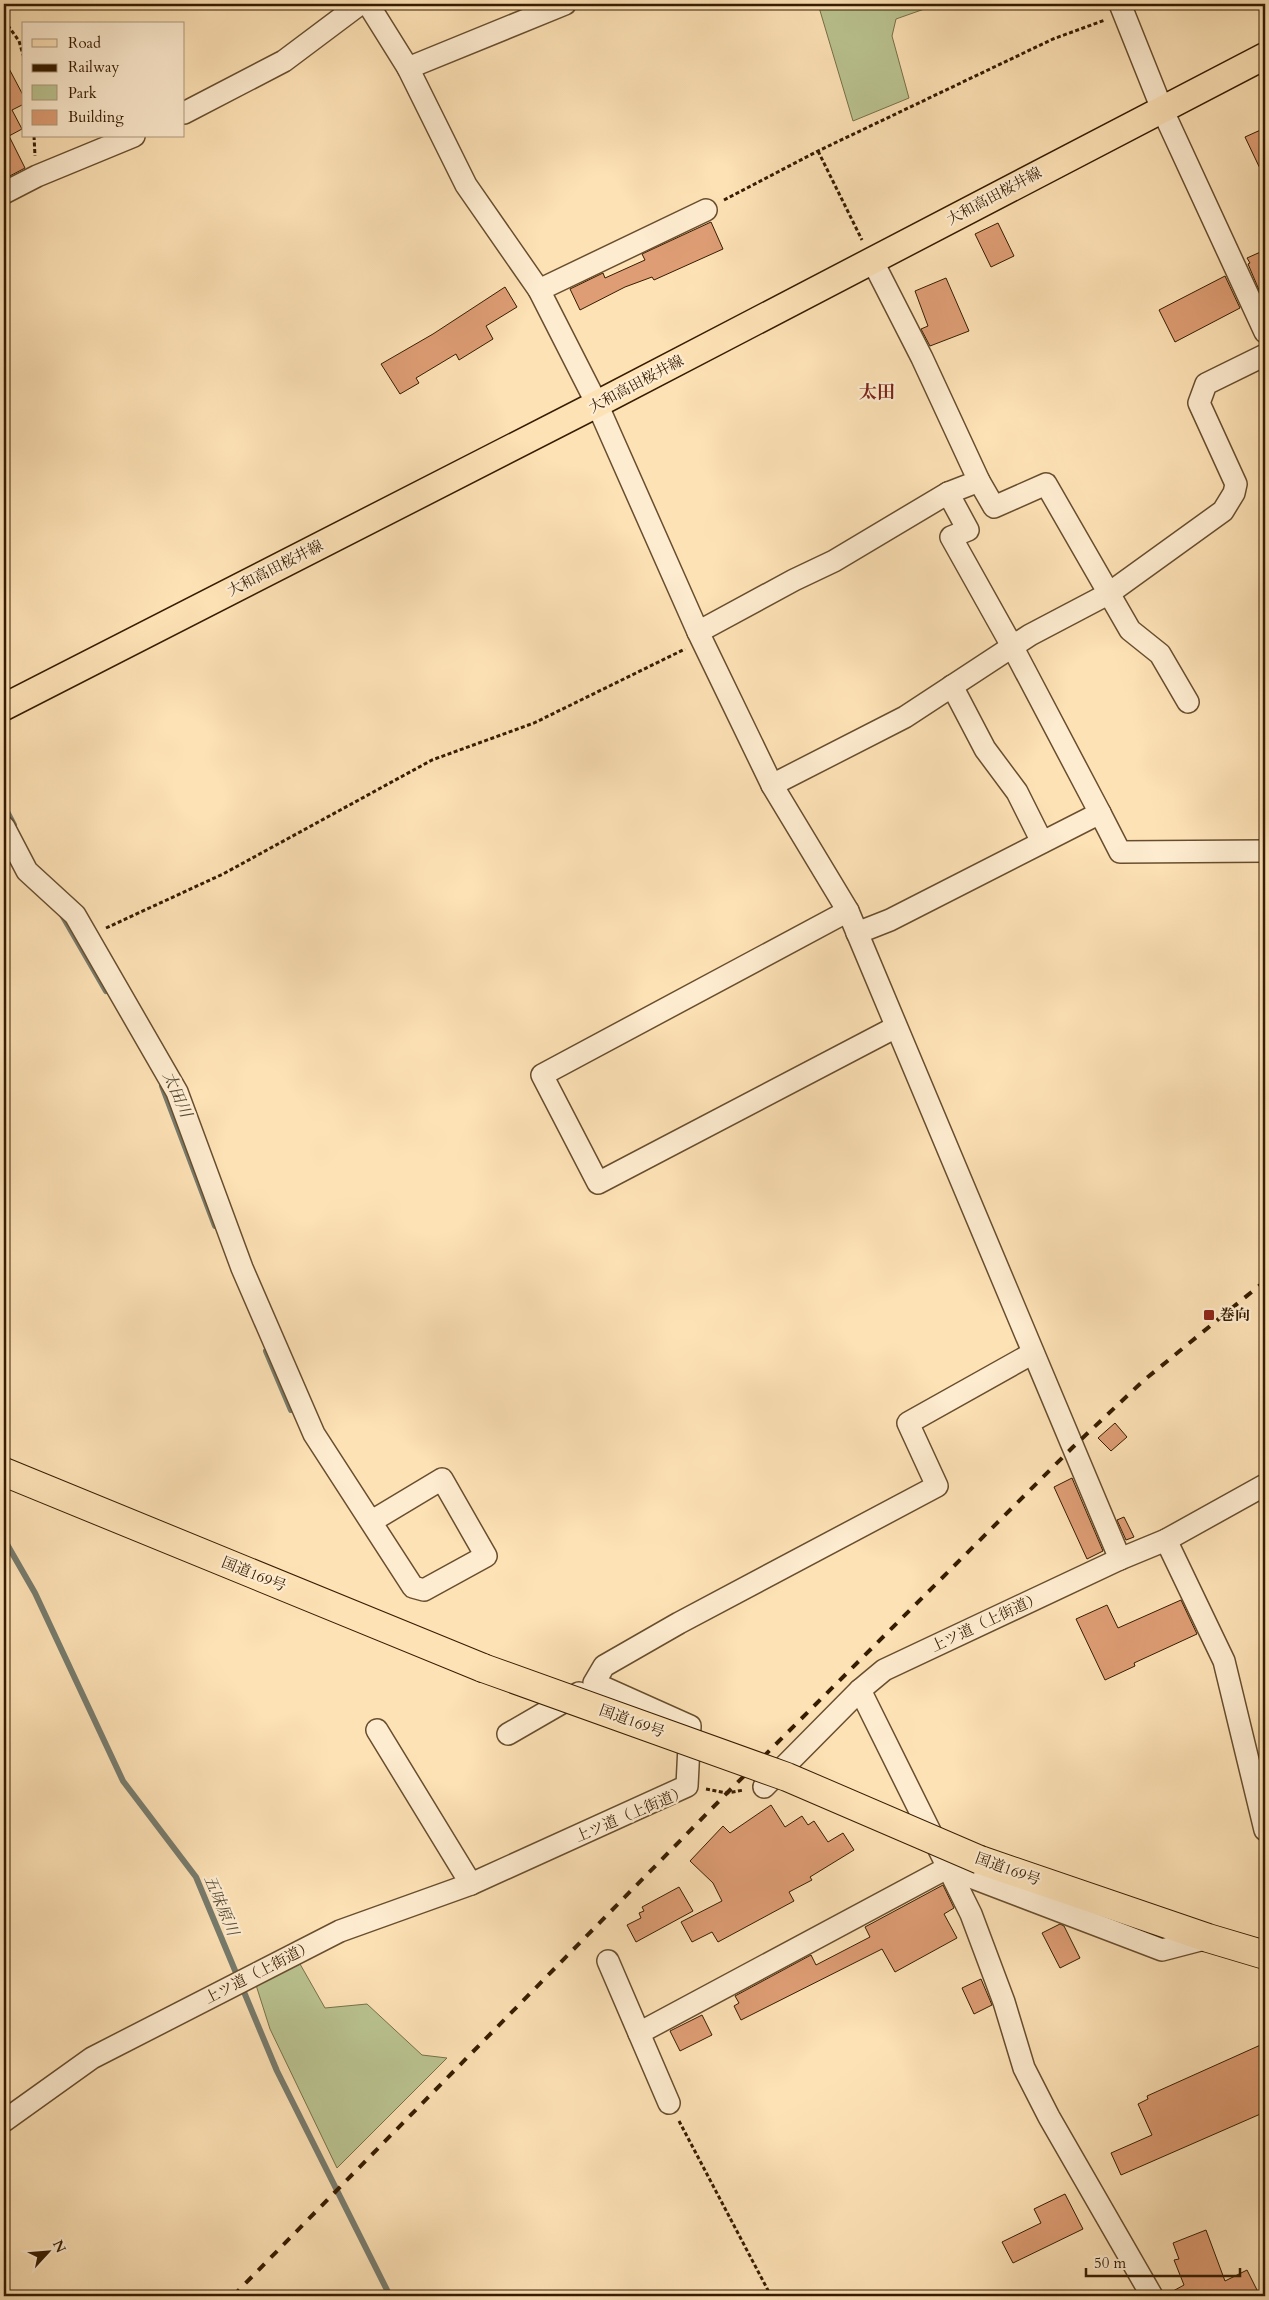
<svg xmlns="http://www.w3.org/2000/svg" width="1269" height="2300" viewBox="0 0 1269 2300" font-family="Cardo,'Noto Serif JP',serif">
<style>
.green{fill:#bac491;stroke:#787048}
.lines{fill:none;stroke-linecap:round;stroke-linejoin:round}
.stream{stroke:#777c6e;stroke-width:6}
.building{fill:#de9d74;stroke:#361c00}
.minor-casing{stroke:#684e2e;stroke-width:24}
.major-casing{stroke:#361c00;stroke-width:29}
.highway-casing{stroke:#361c00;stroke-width:30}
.path{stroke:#361c00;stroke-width:3;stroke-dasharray:4 2.5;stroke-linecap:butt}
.minor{stroke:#feecd0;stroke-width:21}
.major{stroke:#fde2b6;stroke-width:26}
.highway{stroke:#fde2b6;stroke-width:28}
.rail{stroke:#361c00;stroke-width:4;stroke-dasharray:9 9;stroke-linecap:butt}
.highway-bridge-casing{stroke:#361c00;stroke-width:30;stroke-linecap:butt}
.highway-bridge{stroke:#fde2b6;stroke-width:28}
.poi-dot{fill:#8f2418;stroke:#feecd0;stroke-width:2}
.labels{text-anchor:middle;stroke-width:4.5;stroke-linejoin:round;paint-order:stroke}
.street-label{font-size:15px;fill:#361c00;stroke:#feecd0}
.poi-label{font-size:15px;font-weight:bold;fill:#361c00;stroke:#feecd0;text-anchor:start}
.water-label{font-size:16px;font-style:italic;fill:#564c37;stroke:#feecd0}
.quarter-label{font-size:18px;font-weight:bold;fill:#7a1f14;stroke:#feecd0}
</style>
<rect width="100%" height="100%" fill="#fde2b6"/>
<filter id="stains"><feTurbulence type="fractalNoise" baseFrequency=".004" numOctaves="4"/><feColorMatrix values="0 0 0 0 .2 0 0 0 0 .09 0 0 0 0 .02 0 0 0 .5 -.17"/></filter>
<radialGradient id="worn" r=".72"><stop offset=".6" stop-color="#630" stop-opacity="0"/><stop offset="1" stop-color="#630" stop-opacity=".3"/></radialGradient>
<!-- green -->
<g class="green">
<path d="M818,4H933L930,7L896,19L892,36L909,98L853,121Z"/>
<path d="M300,1964L325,2008L367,2004L422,2055L447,2058L337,2168L270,2029L256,1985Z"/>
</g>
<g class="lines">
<!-- stream -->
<g class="stream">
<path d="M4,806L14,825"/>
<path d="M62,915L106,991"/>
<path d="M162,1086L215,1226"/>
<path d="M266,1351L291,1410"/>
<path d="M4,1539L35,1593L123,1781L196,1877L277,2071L390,2296"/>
</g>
</g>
<!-- building -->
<g class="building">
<path d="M4,59L24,97V104L12,110L22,129L9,136L25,168L4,179Z"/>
<path d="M1265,128V179L1245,137Z"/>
<path d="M711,222L723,249L654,280L652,277L625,287L580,310L570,289L603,273L605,278L645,260L642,254Z"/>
<path d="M998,223L1014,256L991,267L975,234Z"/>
<path d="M1265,250V298L1262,297L1248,264L1250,263L1247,258Z"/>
<path d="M1225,276L1240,308L1175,342L1159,310Z"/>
<path d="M946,278L969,331L930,346L921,329L928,326L915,291Z"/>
<path d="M505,287L517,307L486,326L493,339L459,360L456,354L416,378L419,383L400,394L381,364L433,334Z"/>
<path d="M1115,1423L1127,1437L1111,1451L1098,1438Z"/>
<path d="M1072,1478L1103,1551L1087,1559L1054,1487Z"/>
<path d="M1124,1517L1134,1537L1126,1540L1117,1520Z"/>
<path d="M1181,1600L1197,1634L1134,1663L1135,1666L1105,1680L1076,1619L1107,1605L1118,1628Z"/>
<path d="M771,1805L785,1827L802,1816L808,1825L814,1821L828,1842L843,1833L854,1850L810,1877L812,1880L789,1892L794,1901L718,1942L712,1932L692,1942L681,1922L722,1901L713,1883L690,1861L723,1826L730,1833Z"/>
<path d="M943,1885L954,1908L944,1914L957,1938L895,1972L882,1949L741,2020L734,2006L739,2003L735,1996L811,1955L816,1965L870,1937L865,1927Z"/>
<path d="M679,1887L693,1911L636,1942L627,1925L641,1918L639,1913L644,1911L642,1907Z"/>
<path d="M1060,1924L1064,1926L1080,1958L1060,1968L1042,1933Z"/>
<path d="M981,1979L992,2005L974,2014L962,1988Z"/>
<path d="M702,2015L712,2035L680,2051L670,2031Z"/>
<path d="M1265,2043V2112L1121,2175L1111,2153L1152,2135L1138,2104L1148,2099L1147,2096Z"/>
<path d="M1065,2194L1083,2229L1013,2263L1002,2242L1041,2223L1034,2209Z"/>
<path d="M1206,2230L1225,2281L1247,2270L1260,2296H1164L1184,2285L1174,2260L1179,2259L1173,2243Z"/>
</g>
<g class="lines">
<!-- minor casing -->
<g class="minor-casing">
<g id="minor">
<path d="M368,4L408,68L466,185L539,290L597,404L698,632L772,785L848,911L1120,1559"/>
<path d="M1120,4L1162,109L1265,332"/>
<path d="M408,68L565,4"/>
<path d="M184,113L284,61L360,4"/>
<path d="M4,193L37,176L134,136"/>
<path d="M872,260L922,358L979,481L994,507L1046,484L1130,630L1160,654L1188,702"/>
<path d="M539,290L706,210"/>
<path d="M948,493L968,530L951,537L1012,646L1100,813"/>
<path d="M698,632L794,580L834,561L948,493L979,481"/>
<path d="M952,686L985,749L1017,792L1042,842"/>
<path d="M772,785L905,717L1030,635L1108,594L1223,511L1234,493L1236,484L1199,403L1206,384L1265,355"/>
<path d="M4,827L27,871L75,915L177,1092L242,1268L314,1434L413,1587L424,1590L486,1556L442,1479L372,1521"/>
<path d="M848,911L542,1075L598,1183L896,1027"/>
<path d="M857,933L890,920L1100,813L1120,852L1265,851"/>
<path d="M1166,1540L1224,1661L1265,1830"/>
<path d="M860,1690L971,1914L1004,2002L1024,2068L1049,2117L1152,2296"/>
<path d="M377,1730L471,1884"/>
<path d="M508,1734L579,1693"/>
<path d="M764,1787L860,1690L884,1670L1120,1559L1166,1540L1265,1485"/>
<path d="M608,1961L669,2103"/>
<path d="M639,2033L947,1868L1162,1950L1208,1938"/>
<path d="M4,2121L92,2058L340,1931L471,1884L687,1786L690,1726L594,1683L604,1666L679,1623L937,1486L908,1423L1033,1353"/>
</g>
</g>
<!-- major casing -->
<g class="major-casing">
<path id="major" d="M4,707L597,404L1265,56"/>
</g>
<!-- highway casing -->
<g class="highway-casing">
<g id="highway">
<path d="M4,1472L483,1668"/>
<path d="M980,1860L1208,1938L1265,1955"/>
</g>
</g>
<!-- path -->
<g class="path">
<path d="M1144,7L1154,4"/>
<path d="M4,20L19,41L24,58"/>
<path d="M34,136L35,156"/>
<path d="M818,151L862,240"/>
<path d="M724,200L818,151L1053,39L1105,20"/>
<path d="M106,928L223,874L432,760L534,723L685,649"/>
<path d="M706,1789L727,1793L744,1790"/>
<path d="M679,2121L771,2296"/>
</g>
<!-- minor -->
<use href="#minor" class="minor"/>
<!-- major -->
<use href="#major" class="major"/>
<!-- highway -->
<use href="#highway" class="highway"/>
<!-- rail -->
<path class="rail" d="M233,2296L727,1793L1073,1447L1143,1381L1265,1281"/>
<!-- highway-bridge casing -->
<g class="highway-bridge-casing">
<path id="highway-bridge" d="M483,1668L787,1777L980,1860"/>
</g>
<!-- highway-bridge -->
<use href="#highway-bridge" class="highway-bridge"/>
</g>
<!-- markers -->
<rect class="poi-dot" x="1203" y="1309" width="12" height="12" rx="2.5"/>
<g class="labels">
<!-- street labels -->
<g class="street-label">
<text transform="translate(994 196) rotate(-28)" y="5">大和高田桜井線</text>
<text transform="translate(636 384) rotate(-28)" y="5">大和高田桜井線</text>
<text transform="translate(275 568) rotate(-27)" y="5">大和高田桜井線</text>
<text transform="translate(254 1574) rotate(22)" y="5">国道169号</text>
<text transform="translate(986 1622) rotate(-25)" y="5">上ツ道（上街道）</text>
<text transform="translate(632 1721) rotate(20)" y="5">国道169号</text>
<text transform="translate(631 1814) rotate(-23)" y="5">上ツ道（上街道）</text>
<text transform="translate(1008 1869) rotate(20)" y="5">国道169号</text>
<text transform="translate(259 1972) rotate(-27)" y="5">上ツ道（上街道）</text>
</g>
<!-- poi labels -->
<g class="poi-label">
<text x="1220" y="1320">巻向</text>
</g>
<!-- water labels -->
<g class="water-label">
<text transform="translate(178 1094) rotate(66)" y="6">太田川</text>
<text transform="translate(222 1905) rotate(67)" y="6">五味原川</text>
</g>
<!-- quarter labels -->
<g class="quarter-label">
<text x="877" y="398">太田</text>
</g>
</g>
<!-- margin -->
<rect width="1269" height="2300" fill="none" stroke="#fde2b6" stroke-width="20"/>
<rect x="5" y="5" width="1259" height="2290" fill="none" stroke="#361c00" stroke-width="2.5"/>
<rect x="10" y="10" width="1249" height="2280" fill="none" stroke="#361c00"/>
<!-- legend -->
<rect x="22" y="22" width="162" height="115" fill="#feecd0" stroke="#ae997d"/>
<rect x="32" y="39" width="25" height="8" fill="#fde2b6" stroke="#ae997d"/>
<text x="68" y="48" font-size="15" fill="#361c00">Road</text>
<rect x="32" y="64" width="25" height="8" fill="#361c00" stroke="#ae997d"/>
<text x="68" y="72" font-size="15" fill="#361c00">Railway</text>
<rect x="32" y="85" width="25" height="15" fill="#bac491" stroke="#ae997d"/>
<text x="68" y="98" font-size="15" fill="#361c00">Park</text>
<rect x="32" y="110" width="25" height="15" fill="#de9d74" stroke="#ae997d"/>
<text x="68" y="122" font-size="15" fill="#361c00">Building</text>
<!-- north arrow -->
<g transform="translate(48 2252) rotate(64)" stroke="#feecd0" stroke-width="4" paint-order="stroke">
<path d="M0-4L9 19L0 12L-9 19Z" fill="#361c00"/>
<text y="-8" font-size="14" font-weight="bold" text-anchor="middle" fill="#361c00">N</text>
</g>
<!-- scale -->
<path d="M1086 2268v8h154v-8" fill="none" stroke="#361c00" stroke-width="2.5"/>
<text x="1094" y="2268" font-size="15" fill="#361c00" stroke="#feecd0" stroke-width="4" paint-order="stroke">50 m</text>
<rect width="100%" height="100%" filter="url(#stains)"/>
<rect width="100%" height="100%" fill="url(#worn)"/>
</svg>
